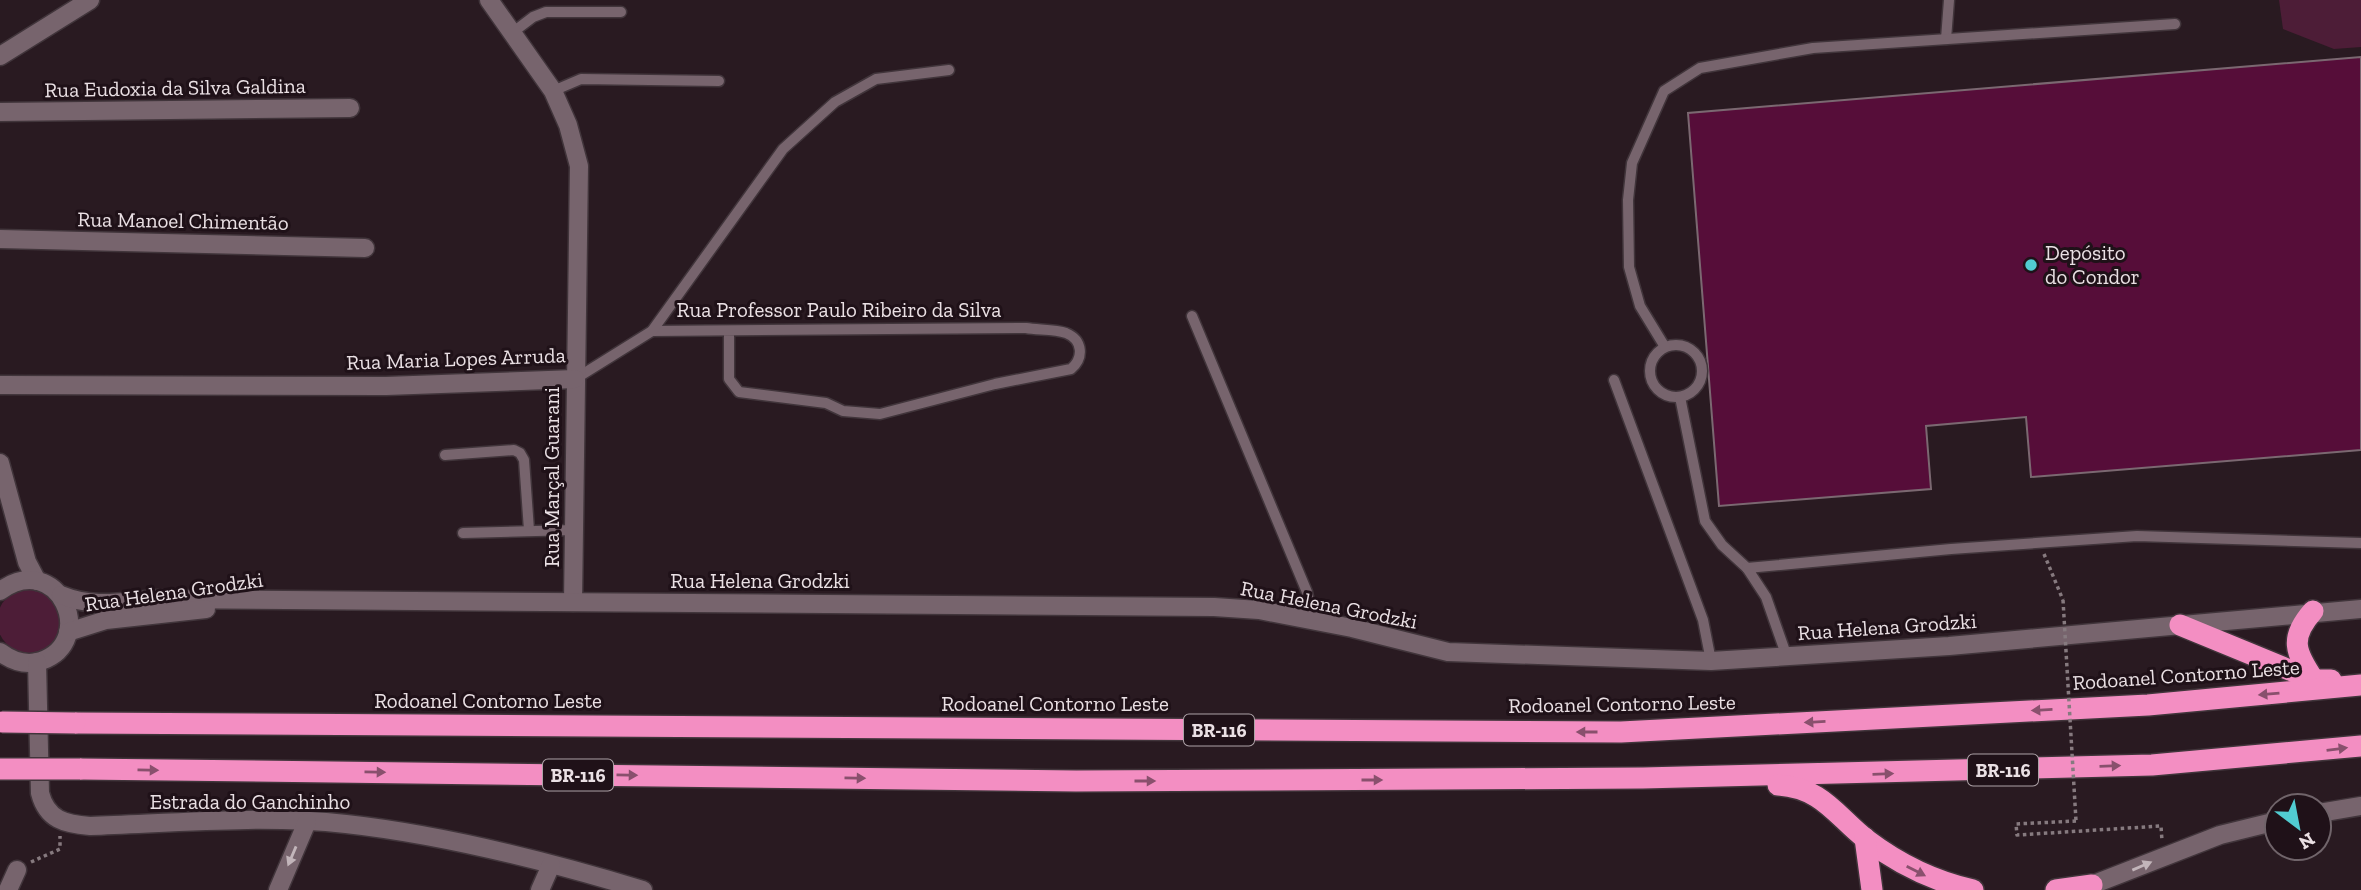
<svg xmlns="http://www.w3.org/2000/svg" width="2361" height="890" viewBox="0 0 2361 890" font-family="'Zilla Slab',serif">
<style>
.green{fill:#4d1d37}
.building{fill:#560d39;stroke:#7b6871;stroke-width:2}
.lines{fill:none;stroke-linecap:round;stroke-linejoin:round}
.service-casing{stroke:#41353b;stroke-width:13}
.minor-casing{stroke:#41353b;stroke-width:21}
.tertiary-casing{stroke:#41353b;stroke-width:21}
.secondary-casing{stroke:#41353b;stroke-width:21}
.motorway-casing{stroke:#41353b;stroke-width:24}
.path{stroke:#867a7f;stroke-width:3.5;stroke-dasharray:3.5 3.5;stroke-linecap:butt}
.service{stroke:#77646d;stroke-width:10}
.minor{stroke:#77646d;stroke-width:18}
.tertiary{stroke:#77646d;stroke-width:18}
.secondary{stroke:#77646d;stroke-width:18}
.motorway{stroke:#f38ec2;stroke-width:21}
.motorway-bridge-casing{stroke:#41353b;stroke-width:24;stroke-linecap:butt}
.path-bridge{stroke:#867a7f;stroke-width:3.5;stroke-dasharray:3.5 3.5;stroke-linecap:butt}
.motorway-bridge{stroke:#f38ec2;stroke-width:21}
.oneway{fill:#89506d}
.oneway2{fill:#c2b5ba}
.poi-dot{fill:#51ccd1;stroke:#1f1118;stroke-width:2.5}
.labels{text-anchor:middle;stroke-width:6;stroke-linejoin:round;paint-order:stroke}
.shield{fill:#1f1118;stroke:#ada2a7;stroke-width:2}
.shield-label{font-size:19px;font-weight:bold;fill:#eae0e4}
.street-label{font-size:21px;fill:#eae0e4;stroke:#1f1118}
.poi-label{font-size:21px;fill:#eae0e4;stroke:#1f1118;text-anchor:start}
</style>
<rect width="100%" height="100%" fill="#291a21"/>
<!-- green -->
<g class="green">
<path d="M2279,0H2361V47L2334,49L2283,29Z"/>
<circle cx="29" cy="621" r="32"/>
</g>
<!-- building -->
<path class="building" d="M2361,57V450L2031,477L2026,417L1926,426L1931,489L1719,506L1688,113Z"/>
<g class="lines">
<!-- service casing -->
<g class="service-casing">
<g id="service">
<path d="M512,33L533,17L546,12H621"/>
<path d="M1946,39L1949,0"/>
<path d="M553,91L581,79L719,81"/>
<path d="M1192,316L1307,592L1313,621"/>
<path d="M652,331L1026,328C1038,330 1055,329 1066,333C1083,340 1084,358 1071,369L995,384L880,414L843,411L826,403L739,392L729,379V331"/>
<circle cx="1676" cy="371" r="26"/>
<path d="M1665,347L1640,306L1629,267L1628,200L1632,163L1664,91L1700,68L1813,48L2175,24"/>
<path d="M575,379L652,331L783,149L835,102L876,79L949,70"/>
<path d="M1614,380L1703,620L1711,661"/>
<path d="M1680,397L1705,521L1722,545L1747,568"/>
<path d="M445,455L514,450L520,453L524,460L529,530"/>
<path d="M463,533L574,530"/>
<path d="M1787,657L1766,597L1747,568L1951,549L2137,536L2361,543"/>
</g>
</g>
<!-- minor casing -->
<g class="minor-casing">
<g id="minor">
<path d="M489,0L553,91L568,125L579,166L573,602"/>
<path d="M0,112L350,108"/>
<path d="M0,239L365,248"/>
<path d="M0,385L386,386L575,379"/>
<path d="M8,890L17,870"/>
</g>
</g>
<!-- tertiary casing -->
<g class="tertiary-casing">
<g id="tertiary">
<path d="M0,56L90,0"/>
<path d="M0,463L27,562L37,581"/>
</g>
</g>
<!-- secondary casing -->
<g class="secondary-casing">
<g id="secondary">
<path d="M0,591C58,549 99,641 41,661C26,666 12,661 0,652"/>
<path d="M61,595C95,609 124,601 159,599L1214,607L1259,610L1352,628L1448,652L1711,661L1949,646L2361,609"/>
<path d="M68,632L106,620L206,609"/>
<path d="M37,662L40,793C47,820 65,824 90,826C175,823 262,815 346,824C446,835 547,861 643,890"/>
<path d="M2319,813L2361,806"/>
<path d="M278,890L307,822"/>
<path d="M540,890L551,865"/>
<path d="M2079,890L2220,835L2277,821"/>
</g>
</g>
<!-- motorway casing -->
<g class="motorway-casing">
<g id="motorway">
<path d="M2313,611C2289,638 2295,652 2314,680"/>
<path d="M2180,625L2314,680H2331"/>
<path d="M75,723L1621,732L2148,705L2361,685"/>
<path d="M80,769L1076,781L1643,778L2152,765L2361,746"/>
<path d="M1778,785C1823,788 1836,816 1867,840C1900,865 1933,881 1973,890"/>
<path d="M1865,838L1872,890"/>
<path d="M2056,890L2092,885"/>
</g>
</g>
<!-- path -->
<g class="path">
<path d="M2044,554L2063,600"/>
<path d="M2076,821L2016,824L2017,835L2161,826L2162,841"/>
<path d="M31,862L60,849V836"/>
</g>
<!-- service -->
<use href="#service" class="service"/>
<!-- minor -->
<use href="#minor" class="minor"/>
<!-- tertiary -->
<use href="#tertiary" class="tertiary"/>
<!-- secondary -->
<use href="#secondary" class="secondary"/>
<!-- motorway -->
<use href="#motorway" class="motorway"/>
<!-- motorway-bridge casing -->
<g class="motorway-bridge-casing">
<g id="motorway-bridge">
<path d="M2,722L75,723"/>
<path d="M0,769H80"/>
</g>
</g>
<!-- path-bridge -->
<path class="path-bridge" d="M2063,600L2076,821"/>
<!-- motorway-bridge -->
<use href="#motorway-bridge" class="motorway-bridge"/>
</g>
<!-- one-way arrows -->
<defs><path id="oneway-solid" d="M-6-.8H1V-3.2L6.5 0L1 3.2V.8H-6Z" transform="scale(1.75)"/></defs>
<g class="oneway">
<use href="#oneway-solid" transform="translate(2269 694) rotate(175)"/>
<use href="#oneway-solid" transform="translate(2042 710) rotate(177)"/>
<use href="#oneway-solid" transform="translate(1815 722) rotate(177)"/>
<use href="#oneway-solid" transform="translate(1587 732) rotate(-180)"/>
<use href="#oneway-solid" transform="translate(2337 749) rotate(-7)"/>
<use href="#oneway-solid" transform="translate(2110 766) rotate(-2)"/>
<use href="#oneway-solid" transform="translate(148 770) rotate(1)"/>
<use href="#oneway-solid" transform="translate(375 772) rotate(1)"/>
<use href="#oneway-solid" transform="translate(1883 774) rotate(-2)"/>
<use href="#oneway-solid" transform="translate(627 775) rotate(1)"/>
<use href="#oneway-solid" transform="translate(855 778) rotate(1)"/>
<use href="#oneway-solid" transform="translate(1372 780)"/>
<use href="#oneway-solid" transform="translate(1145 781)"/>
<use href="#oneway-solid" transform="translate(1916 871) rotate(27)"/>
</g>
<g class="oneway2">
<use href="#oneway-solid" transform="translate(292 856) rotate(113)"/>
<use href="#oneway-solid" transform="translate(2142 866) rotate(-23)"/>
</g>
<!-- markers -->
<circle class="poi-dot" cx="2031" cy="265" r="7"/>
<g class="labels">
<!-- shield labels -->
<g class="shield">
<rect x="1184" y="714.5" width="70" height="31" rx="5"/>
<rect x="1968" y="754.5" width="70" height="31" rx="5"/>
<rect x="543" y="759.5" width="70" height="31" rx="5"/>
</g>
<g class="shield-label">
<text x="1219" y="737">BR-116</text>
<text x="2003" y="777">BR-116</text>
<text x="578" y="782">BR-116</text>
</g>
<!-- street labels -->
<g class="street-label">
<text transform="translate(175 88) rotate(-1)" y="7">Rua Eudoxia da Silva Galdina</text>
<text transform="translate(183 221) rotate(1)" y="7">Rua Manoel Chimentão</text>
<text x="839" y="317">Rua Professor Paulo Ribeiro da Silva</text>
<text transform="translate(456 359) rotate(-2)" y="7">Rua Maria Lopes Arruda</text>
<text transform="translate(552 477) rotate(-90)" y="7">Rua Marçal Guarani</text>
<text x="760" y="588">Rua Helena Grodzki</text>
<text transform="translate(174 592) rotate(-8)" y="7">Rua Helena Grodzki</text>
<text transform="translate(1329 605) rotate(11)" y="7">Rua Helena Grodzki</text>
<text transform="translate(1887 627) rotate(-4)" y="7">Rua Helena Grodzki</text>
<text transform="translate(2186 675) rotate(-4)" y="7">Rodoanel Contorno Leste</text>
<text x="488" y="708">Rodoanel Contorno Leste</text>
<text x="1055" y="711">Rodoanel Contorno Leste</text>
<text transform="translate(1622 704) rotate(-1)" y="7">Rodoanel Contorno Leste</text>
<text x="250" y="809">Estrada do Ganchinho</text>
</g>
<!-- poi labels -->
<g class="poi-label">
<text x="2045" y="260">Depósito<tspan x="2045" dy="24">do Condor</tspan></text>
</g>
</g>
<!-- north arrow -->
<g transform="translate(2298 827) rotate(148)"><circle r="33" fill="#1f1118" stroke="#70646a" stroke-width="2"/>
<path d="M0-5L12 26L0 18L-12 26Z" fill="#51ccd1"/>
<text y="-10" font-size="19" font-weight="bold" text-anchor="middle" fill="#eae0e4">N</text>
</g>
</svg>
